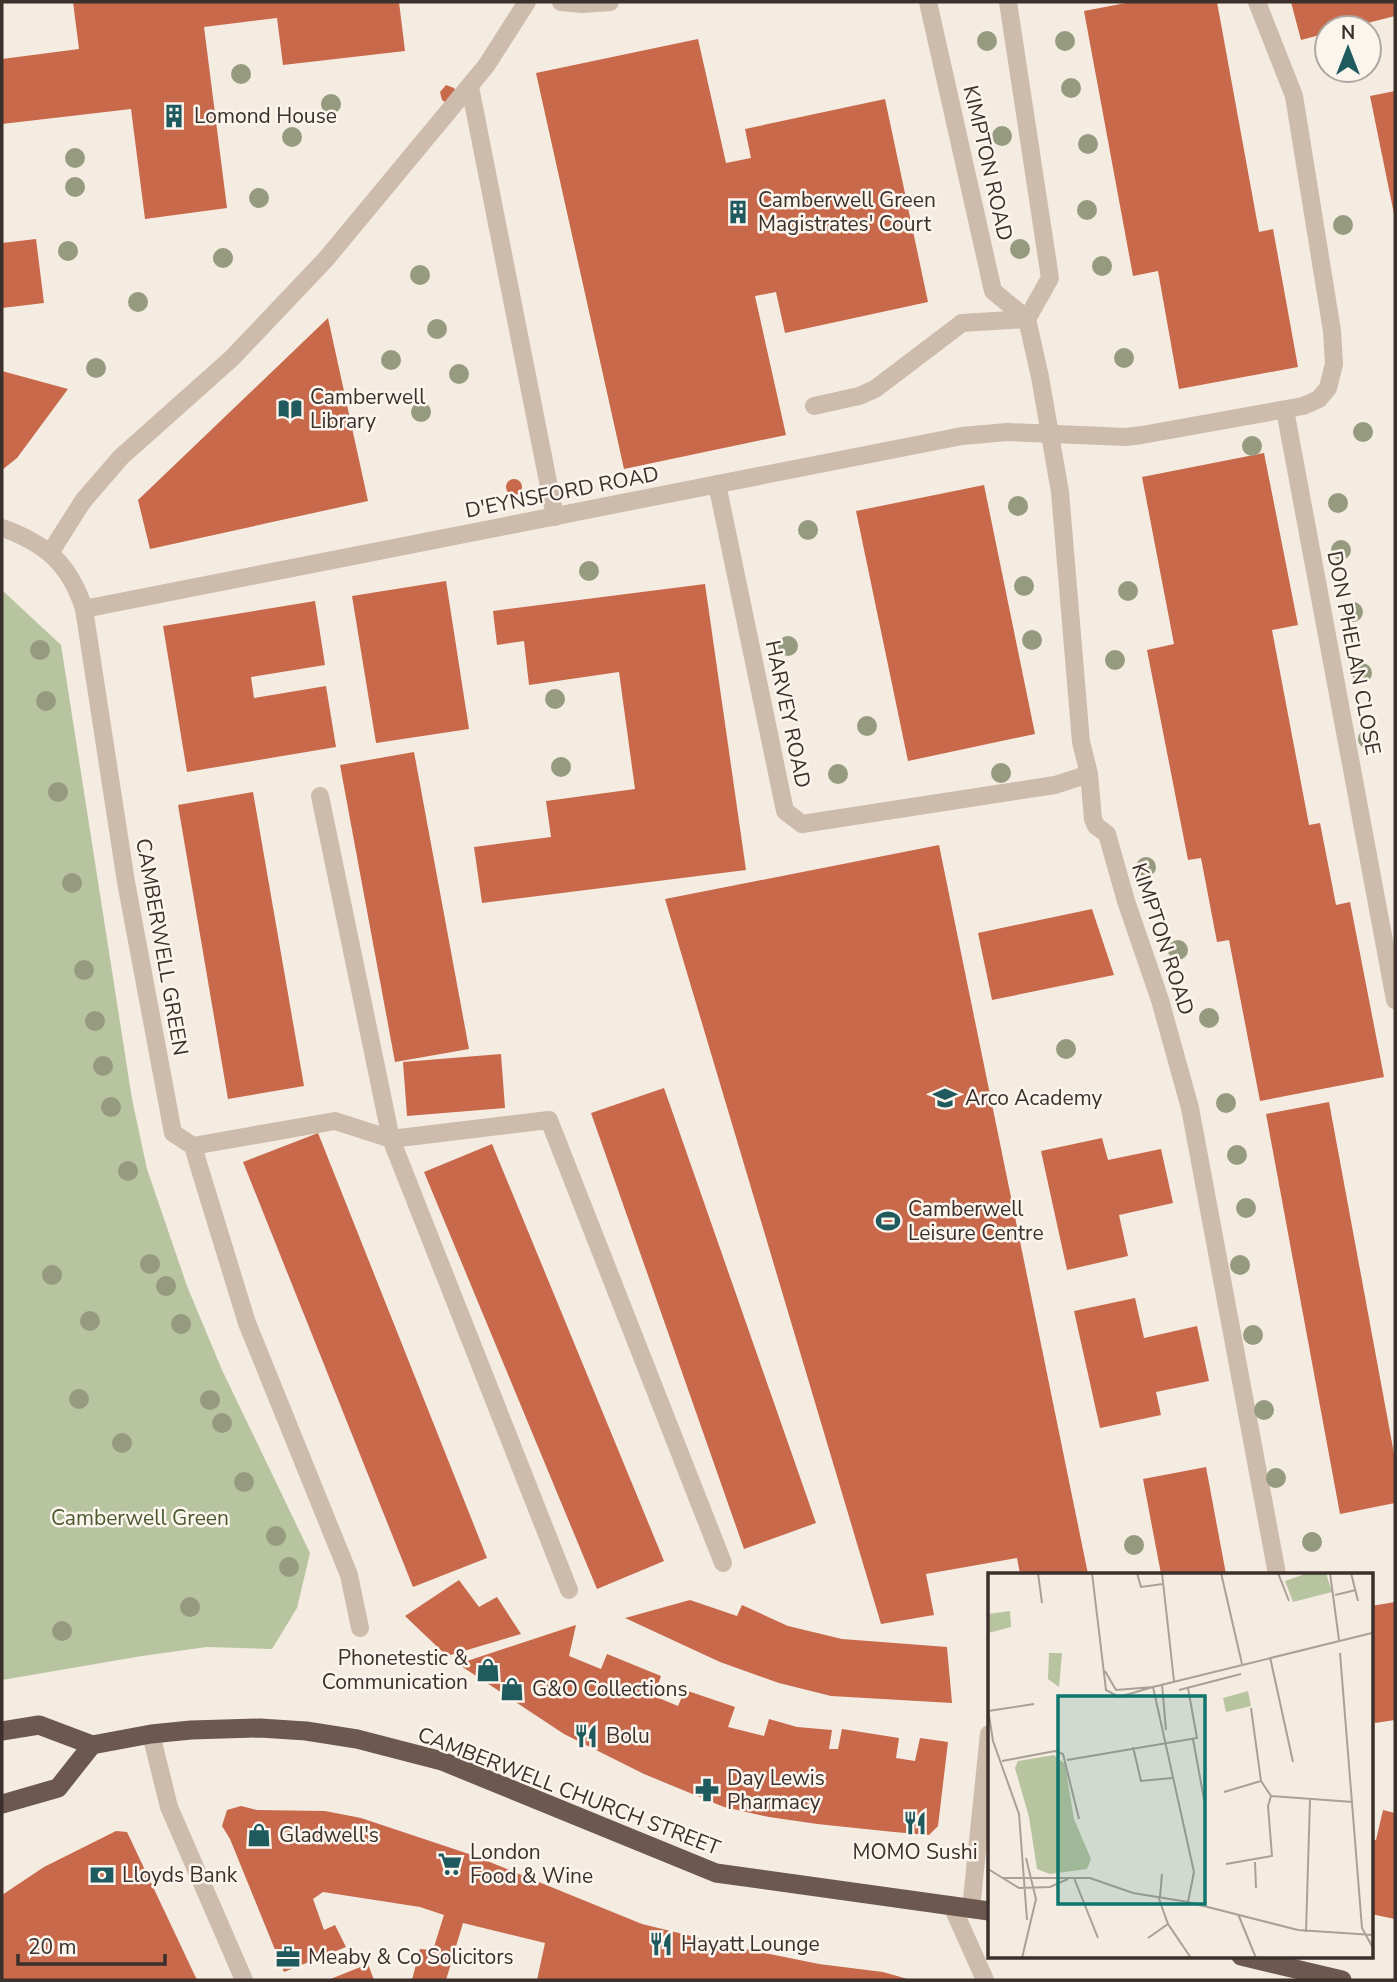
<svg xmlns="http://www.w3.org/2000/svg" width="1397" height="1982" viewBox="0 0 1397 1982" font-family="'Nunito Sans',sans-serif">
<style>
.green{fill:#b8c4a0}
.building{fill:#c8694b}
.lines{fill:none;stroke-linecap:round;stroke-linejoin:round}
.service{stroke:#cdbbac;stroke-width:18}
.pedestrian{stroke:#cdbbac;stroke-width:18}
.minor{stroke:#cdbbac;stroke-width:18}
.tertiary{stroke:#cdbbac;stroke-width:18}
.trunk{stroke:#6c584f;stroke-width:19}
.tree{fill:#969b7f}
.labels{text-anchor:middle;stroke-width:5;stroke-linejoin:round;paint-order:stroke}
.poi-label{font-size:21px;fill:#3b302b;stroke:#fbf5ee;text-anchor:start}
.street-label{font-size:21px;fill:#3b302b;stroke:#fbf5ee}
.park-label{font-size:21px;fill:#4a5a2e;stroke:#fbf5ee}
.inset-road{fill:none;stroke:#aaa098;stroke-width:2}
.view{fill:#0f766e;fill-opacity:0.15;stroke:#0f766e;stroke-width:3.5}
.inset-edge{fill:none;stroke:#3b302b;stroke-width:3.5}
</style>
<rect width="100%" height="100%" fill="#f4ebe1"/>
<!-- green -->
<path class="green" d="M2,590L61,645L132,1099L147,1169L187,1286L222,1370L310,1553L297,1608L272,1649L207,1647L142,1656L2,1680Z"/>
<!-- building -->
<g class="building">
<path d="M73,2H399L405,51L283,65L277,18L204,27L227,208L145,219L131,109L2,124V59L79,49Z"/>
<path d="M1131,2H1217L1259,232L1273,229L1298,367L1179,389L1158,271L1133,276L1084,11Z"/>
<path d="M1291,2H1395V16L1348,28H1327V33L1301,40Z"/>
<path d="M698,39L726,163L751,158L745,129L885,99L928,302L785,333L776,292L755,296L786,435L624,469L536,73Z"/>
<path d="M446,85L454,88L456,92L445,102L442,100L440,92Z"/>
<path d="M1395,91V213L1394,214L1370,96Z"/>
<path d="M36,239L44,303L2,308V243Z"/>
<path d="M328,318L368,501L150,549L138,500Z"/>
<path d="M2,371L68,389L17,458L2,470Z"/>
<path d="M1264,453L1298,625L1272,630L1309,825L1320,823L1336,905L1350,902L1384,1077L1260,1101L1229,940L1217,942L1201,858L1188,860L1147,650L1174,644L1142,477Z"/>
<circle cx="514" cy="487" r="8"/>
<path d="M984,485L1035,734L908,761L856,511Z"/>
<path d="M446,581L469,729L376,743L352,596Z"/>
<path d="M705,584L746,870L482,903L474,847L551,837L546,801L635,789L619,672L529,685L524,641L497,645L493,611Z"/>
<path d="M315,601L325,665L251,677L254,698L326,686L336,747L187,772L163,626Z"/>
<path d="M414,752L469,1049L395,1062L340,765Z"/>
<path d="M253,792L304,1086L228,1099L178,805Z"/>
<path d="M939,845L1088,1574H1020L1017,1558L926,1574L934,1615L881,1624L665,899Z"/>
<path d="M1092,909L1114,975L992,1000L978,933Z"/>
<path d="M501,1054L505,1108L407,1116L403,1062Z"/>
<path d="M664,1088L816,1523L744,1549L591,1113Z"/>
<path d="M1329,1102L1395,1459V1503L1340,1514L1266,1114Z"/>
<path d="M318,1133L487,1558L413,1587L243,1162Z"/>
<path d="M1102,1138L1108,1160L1161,1149L1173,1203L1119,1215L1128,1256L1067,1270L1041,1151Z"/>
<path d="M492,1144L664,1561L597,1589L424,1172Z"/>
<path d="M1135,1298L1144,1338L1197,1326L1209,1381L1156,1392L1161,1415L1100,1428L1074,1311Z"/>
<path d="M1206,1467L1226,1574H1161L1143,1479Z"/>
<path d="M459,1580L479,1607L497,1597L521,1634L447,1656L405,1616Z"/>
<path d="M690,1600L737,1616L742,1605L788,1626L842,1639L947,1647L952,1703L831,1696L779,1683L720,1662L625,1618Z"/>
<path d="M1395,1602V1720L1375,1723L1371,1699V1606Z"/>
<path d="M576,1625L569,1656L601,1669L607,1654L661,1676L654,1696L678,1706L685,1690L735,1707L728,1727L764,1736L769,1719L797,1727L832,1730L829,1749H838L842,1729L899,1738L896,1758L915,1761L920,1738L948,1742L938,1826L929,1835L894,1832L817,1824L769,1817L724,1807L644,1774L564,1734L458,1664Z"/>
<path d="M241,1806L257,1810L325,1811L361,1818L475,1856L642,1924L740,1948L819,1964L883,1972L911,1980H537L545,1943L463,1923L446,1980H412L420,1949L433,1950L444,1915L420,1907L323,1892L313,1899L324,1930L335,1925L346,1947L284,1972L230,1839L222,1826L227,1810Z"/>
<path d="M1383,1810L1395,1813V1919L1371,1914V1839L1376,1840Z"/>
<path d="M116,1831L127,1832L197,1980H2V1895L44,1867Z"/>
<path d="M368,1964L374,1980H328Z"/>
</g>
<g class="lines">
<!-- service -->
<g class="service">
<path d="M814,406L859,396L875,389L962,323L1027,319"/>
<path d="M320,796L391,1139L569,1590"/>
<path d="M193,1146L335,1121L391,1139L549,1120L723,1563"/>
</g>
<!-- pedestrian -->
<g class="pedestrian">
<path d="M470,87L555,517"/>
<path d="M50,553L83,501L121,457L232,358L326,259L486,66L527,2"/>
<path d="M201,1173L247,1323L349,1575L360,1628"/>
</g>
<!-- minor -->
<g class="minor">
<path d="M561,2L582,4L610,2"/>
<path d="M928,2L993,291L1027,319L1040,377L1060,492L1081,742L1089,774L1093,819L1096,826L1107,834L1126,901L1160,1000L1190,1108L1277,1574"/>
<path d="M1008,2L1050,278L1027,319"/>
<path d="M1285,410L1395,1000"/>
<path d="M717,484L785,811L802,824L1055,785L1089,774"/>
<path d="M2,528C45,543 70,564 84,609L126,882L173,1133L193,1146L201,1173"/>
<path d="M84,609L962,436L1007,432L1126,437L1142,435L1303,406L1319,399L1328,388L1334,364L1332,331L1294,96L1257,2"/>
<path d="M151,1734L169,1807L244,1980"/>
<path d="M971,1909L989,1734"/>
</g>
<!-- tertiary -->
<path class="tertiary" d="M952,1906L985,1980"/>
<!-- trunk -->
<g class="trunk">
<path d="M2,1731L39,1725L92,1745"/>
<path d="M92,1745L151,1734L191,1730L260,1728L306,1731L357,1739L442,1761L716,1873L989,1911"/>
<path d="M2,1804L58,1788L92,1745"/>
<path d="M1241,1956L1342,1980"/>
</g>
</g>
<!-- trees -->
<g class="tree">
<circle cx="987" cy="41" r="10"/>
<circle cx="1065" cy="41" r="10"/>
<circle cx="241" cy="74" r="10"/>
<circle cx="1071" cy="88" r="10"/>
<circle cx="331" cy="104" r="10"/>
<circle cx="1002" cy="136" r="10"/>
<circle cx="292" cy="137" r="10"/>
<circle cx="1088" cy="144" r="10"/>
<circle cx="75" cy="158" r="10"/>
<circle cx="75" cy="187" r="10"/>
<circle cx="259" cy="198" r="10"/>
<circle cx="1087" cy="210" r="10"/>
<circle cx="1343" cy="225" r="10"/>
<circle cx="1020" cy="249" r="10"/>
<circle cx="68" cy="251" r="10"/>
<circle cx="223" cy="258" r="10"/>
<circle cx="1102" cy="266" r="10"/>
<circle cx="420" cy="275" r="10"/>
<circle cx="138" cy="302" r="10"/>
<circle cx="437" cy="329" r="10"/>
<circle cx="1124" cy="358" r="10"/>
<circle cx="391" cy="360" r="10"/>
<circle cx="96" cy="368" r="10"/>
<circle cx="459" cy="374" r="10"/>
<circle cx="421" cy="412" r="10"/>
<circle cx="1363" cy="432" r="10"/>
<circle cx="1252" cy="446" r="10"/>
<circle cx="1338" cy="503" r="10"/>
<circle cx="1018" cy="506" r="10"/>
<circle cx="808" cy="530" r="10"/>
<circle cx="1341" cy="550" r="10"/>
<circle cx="589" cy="571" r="10"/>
<circle cx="1024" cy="586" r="10"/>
<circle cx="1128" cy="591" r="10"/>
<circle cx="1353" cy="612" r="10"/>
<circle cx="1032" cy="640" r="10"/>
<circle cx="788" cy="646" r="10"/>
<circle cx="40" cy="650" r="10"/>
<circle cx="1115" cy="660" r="10"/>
<circle cx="1362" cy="673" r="10"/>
<circle cx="555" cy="699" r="10"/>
<circle cx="46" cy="701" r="10"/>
<circle cx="867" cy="726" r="10"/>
<circle cx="1368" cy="739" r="10"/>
<circle cx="561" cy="767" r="10"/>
<circle cx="1001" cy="773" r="10"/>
<circle cx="838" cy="774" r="10"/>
<circle cx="58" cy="792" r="10"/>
<circle cx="1146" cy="867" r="10"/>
<circle cx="72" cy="883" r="10"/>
<circle cx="1178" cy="950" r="10"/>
<circle cx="84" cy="970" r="10"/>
<circle cx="1209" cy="1018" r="10"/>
<circle cx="95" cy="1021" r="10"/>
<circle cx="1066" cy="1049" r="10"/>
<circle cx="103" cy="1066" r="10"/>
<circle cx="1226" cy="1103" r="10"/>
<circle cx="111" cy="1107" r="10"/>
<circle cx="1237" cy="1155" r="10"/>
<circle cx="128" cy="1171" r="10"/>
<circle cx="1246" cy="1208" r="10"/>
<circle cx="150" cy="1264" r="10"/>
<circle cx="1240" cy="1265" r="10"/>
<circle cx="52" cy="1275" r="10"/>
<circle cx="166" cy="1286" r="10"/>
<circle cx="90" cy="1321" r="10"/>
<circle cx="181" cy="1324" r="10"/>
<circle cx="1253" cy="1335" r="10"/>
<circle cx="79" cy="1399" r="10"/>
<circle cx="210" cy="1400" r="10"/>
<circle cx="1264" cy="1410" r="10"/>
<circle cx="222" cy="1423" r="10"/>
<circle cx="122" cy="1443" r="10"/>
<circle cx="1276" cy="1478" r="10"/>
<circle cx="244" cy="1482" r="10"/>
<circle cx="276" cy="1536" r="10"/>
<circle cx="1312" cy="1542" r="10"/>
<circle cx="1134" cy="1545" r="10"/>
<circle cx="289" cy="1567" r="10"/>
<circle cx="190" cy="1607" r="10"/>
<circle cx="62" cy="1631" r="10"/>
</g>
<!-- icons -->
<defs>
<g id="building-bare" transform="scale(1.89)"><path d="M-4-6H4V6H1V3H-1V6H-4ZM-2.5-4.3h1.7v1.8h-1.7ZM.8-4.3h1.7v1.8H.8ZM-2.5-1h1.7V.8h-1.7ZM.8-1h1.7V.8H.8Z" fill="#1f5a5e" stroke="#fbf5ee" stroke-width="2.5" paint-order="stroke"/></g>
<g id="library-bare" transform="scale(1.89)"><path d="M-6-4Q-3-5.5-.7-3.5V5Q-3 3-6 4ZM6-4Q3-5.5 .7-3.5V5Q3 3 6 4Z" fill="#1f5a5e" stroke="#fbf5ee" stroke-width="2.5" paint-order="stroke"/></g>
<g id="school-bare" transform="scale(1.89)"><path d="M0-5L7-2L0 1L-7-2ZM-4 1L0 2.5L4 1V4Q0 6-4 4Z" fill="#1f5a5e" stroke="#fbf5ee" stroke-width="2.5" paint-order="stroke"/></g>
<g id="stadium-bare" transform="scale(1.89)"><path d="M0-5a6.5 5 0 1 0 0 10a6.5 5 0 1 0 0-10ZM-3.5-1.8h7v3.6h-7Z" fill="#1f5a5e" stroke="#fbf5ee" stroke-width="2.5" paint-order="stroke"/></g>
<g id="shop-bare" transform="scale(1.89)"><path d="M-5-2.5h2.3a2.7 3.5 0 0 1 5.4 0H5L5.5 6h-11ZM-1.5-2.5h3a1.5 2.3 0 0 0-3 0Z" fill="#1f5a5e" stroke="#fbf5ee" stroke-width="2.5" paint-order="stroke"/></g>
<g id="restaurant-bare" transform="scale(1.89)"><path d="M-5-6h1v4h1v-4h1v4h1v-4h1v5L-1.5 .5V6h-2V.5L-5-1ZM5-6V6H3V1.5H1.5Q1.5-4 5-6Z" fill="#1f5a5e" stroke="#fbf5ee" stroke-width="2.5" paint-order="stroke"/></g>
<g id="pharmacy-bare" transform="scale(1.89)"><path d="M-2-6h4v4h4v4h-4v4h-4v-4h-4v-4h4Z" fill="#1f5a5e" stroke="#fbf5ee" stroke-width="2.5" paint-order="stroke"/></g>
<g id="supermarket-bare" transform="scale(1.89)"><path d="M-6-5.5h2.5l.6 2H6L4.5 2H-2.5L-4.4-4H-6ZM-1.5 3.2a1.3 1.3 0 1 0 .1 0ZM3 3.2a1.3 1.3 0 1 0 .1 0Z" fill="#1f5a5e" stroke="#fbf5ee" stroke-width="2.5" paint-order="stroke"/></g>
<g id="bank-bare" transform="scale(1.89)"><path d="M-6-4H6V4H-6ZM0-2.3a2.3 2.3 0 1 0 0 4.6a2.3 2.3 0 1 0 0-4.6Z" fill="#1f5a5e" stroke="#fbf5ee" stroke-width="2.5" paint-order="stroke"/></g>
<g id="office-bare" transform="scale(1.89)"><path d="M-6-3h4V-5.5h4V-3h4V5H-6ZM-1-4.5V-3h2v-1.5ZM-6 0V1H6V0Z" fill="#1f5a5e" stroke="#fbf5ee" stroke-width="2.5" paint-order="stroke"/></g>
</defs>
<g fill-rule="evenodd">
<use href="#building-bare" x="174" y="116"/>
<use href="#building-bare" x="738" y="212"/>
<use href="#library-bare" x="290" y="409"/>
<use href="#school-bare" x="945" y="1098"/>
<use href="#stadium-bare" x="888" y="1221"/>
<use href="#shop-bare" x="488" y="1670"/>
<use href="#shop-bare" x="512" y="1689"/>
<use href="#restaurant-bare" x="586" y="1736"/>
<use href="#pharmacy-bare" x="707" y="1790"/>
<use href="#restaurant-bare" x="915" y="1823"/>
<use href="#shop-bare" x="259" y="1835"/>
<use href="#supermarket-bare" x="450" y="1864"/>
<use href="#bank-bare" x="102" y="1875"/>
<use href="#restaurant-bare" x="661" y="1944"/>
<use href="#office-bare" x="288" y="1957"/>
</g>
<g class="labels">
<!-- poi labels -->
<g class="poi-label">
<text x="194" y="123">Lomond House</text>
<text x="758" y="207">Camberwell Green<tspan x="758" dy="24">Magistrates' Court</tspan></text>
<text x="310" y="404">Camberwell<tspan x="310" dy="24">Library</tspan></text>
<text x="965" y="1105">Arco Academy</text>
<text x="908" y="1216">Camberwell<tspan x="908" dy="24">Leisure Centre</tspan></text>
<text x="468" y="1665" text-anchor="end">Phonetestic &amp;<tspan x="468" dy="24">Communication</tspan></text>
<text x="532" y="1696">G&amp;O Collections</text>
<text x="606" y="1743">Bolu</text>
<text x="727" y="1785">Day Lewis<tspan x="727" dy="24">Pharmacy</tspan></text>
<text x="279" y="1842">Gladwell's</text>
<text x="470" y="1859">London<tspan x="470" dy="24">Food &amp; Wine</tspan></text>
<text x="915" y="1859" text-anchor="middle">MOMO Sushi</text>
<text x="122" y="1882">Lloyds Bank</text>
<text x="681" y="1951">Hayatt Lounge</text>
<text x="308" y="1964">Meaby &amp; Co Solicitors</text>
</g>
<!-- street labels -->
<g class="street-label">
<text transform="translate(988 163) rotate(77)" y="7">KIMPTON ROAD</text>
<text transform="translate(562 492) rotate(-11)" y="7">D'EYNSFORD ROAD</text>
<text transform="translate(1354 653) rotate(79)" y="7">DON PHELAN CLOSE</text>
<text transform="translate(788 714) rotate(78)" y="7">HARVEY ROAD</text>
<text transform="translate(1163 939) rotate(72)" y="7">KIMPTON ROAD</text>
<text transform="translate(162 947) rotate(80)" y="7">CAMBERWELL GREEN</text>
<text transform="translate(569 1791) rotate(21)" y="7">CAMBERWELL CHURCH STREET</text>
</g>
<!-- park labels -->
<g class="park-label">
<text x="140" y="1525">Camberwell Green</text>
</g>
</g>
<!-- overview -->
<g transform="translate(988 1573)">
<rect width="385" height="385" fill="#f4ebe1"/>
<path d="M320,0H338L344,19L305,29L297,8ZM22,38L23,54L0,60V41ZM61,80H74L71,114L60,106ZM260,118L263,133L238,139L235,125ZM66,182L77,191L86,246L103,286L99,296L62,301L49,296L41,244L27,195L30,188Z" fill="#b8c4a0"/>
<path class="inset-road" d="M50,0L54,30M104,0L118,117L131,124L165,114M149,0L153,14L175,11M174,0L186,108M233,0L254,91M290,0L301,28M342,0L351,67M363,0L370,28M347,22L368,17M352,80L374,355L385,375M282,84L305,189M117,98L128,117L165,114L384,60M174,111L178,157M165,114L206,299L200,329M191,117L253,101M0,136L5,168L31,241L39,347M0,138L46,131M205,166L217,232M145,174L153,208L184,205M79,187L209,165L200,115M14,188L67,178L75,181L91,246M236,219L273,208M283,223L365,229M267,289L268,315M238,291L284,283L280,233L283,223L273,208L263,135M0,296L31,315L62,314L80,306M14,305H102L145,320L200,329L310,357L385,362M86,305L110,365M170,323L180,351L203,385M172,324L174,301M250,341L268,385M318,359L322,226M160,365L180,351M34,385L48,326L38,285"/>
<path class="view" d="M70,123H217V331H70Z"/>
<rect width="385" height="385" class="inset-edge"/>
</g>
<!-- border -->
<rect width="1397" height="1982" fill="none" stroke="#3b302b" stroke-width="7"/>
<!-- north arrow -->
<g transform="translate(1348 49)"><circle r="33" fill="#fbf5ee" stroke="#aea6a0" stroke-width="2"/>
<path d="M0-5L12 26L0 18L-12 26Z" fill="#1f5a5e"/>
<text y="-10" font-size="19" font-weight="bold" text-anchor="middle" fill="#3b302b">N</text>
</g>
<!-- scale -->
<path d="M18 1954v10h147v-10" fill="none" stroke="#3b302b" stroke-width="3.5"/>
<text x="28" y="1954" font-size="21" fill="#3b302b" stroke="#fbf5ee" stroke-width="5" paint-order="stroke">20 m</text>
</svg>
